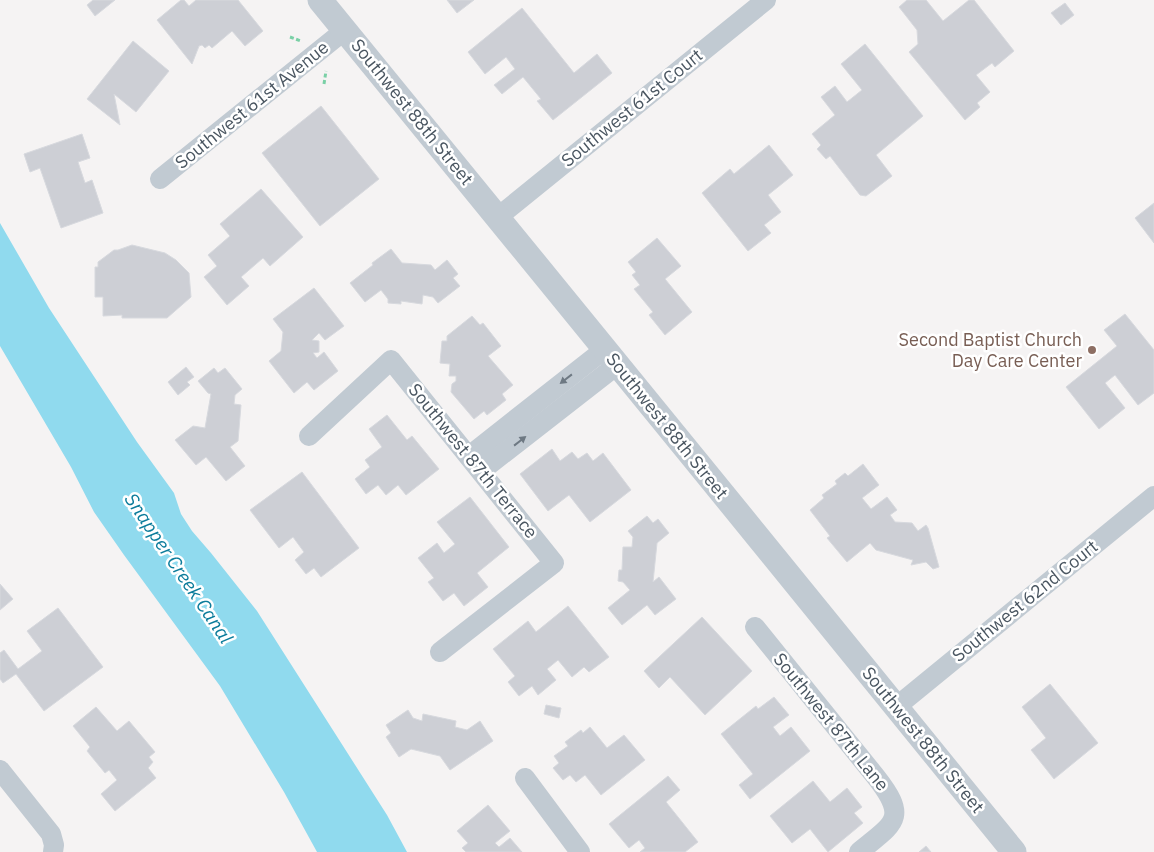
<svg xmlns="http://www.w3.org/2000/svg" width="1154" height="852" viewBox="0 0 1154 852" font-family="'IBM Plex Sans',sans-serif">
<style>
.water{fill:#90daee}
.building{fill:#cdcfd5;stroke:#d7d9de}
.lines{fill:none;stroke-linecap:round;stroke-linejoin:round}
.path{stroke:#7ad0a6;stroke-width:3;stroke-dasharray:4 2.5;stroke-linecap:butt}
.minor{stroke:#c1cad2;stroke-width:20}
.tertiary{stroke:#c1cad2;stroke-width:25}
.oneway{fill:#6e7983}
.education-dot{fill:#8d6e63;stroke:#fff;stroke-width:2}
.labels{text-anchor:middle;stroke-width:5;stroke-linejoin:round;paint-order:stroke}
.street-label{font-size:18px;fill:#4a5661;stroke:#fff}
.education-label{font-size:18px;fill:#785e54;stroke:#fff;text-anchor:end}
.water-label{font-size:19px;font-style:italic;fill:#0c7c9b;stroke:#fff}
</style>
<rect width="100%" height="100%" fill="#f5f3f3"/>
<!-- water -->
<path class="water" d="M0,223L49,308L137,442L174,493L181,514L192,531L211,553L257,611L387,815L407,852H317L284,792L220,686L124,555L94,512L71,467L0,346Z"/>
<!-- building -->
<g class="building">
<path d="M93,0H115L95,16L87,5Z"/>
<path d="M181,0H184L189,6L196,0H238L263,31L245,46L232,31L212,48L209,45L205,48L202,45L199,46L192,64L157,20Z"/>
<path d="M447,0H474L457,13Z"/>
<path d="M907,0H926L943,21L969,0H974L1014,51L995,67L992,63L976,75L990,92L977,103L980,107L965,120L909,52L918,44L917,30L899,7Z"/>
<path d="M1065,3L1074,15L1061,25L1051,13Z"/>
<path d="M522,8L574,73L597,54L612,73L553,120L537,101L541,99L523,77L502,94L494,85L515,69L506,57L485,74L468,52Z"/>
<path d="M133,41L169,71L136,112L114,94L120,125L87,99Z"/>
<path d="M865,44L923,116L876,155L892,176L866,196L860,195L830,156L826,159L817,149L821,145L812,134L835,115L821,97L835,86L847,102L862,90L841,64Z"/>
<path d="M321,106L379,179L320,226L262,153Z"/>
<path d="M82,134L90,158L78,162L85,183L92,180L103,213L61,228L40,168L30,172L24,154Z"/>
<path d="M769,145L793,175L768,195L781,212L764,225L771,233L748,251L702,193L730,169L734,174Z"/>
<path d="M261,189L303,237L270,266L263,258L241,277L249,286L227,305L204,277L217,266L208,255L230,236L220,224Z"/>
<path d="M1154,203V243L1135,218Z"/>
<path d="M657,238L681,266L665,279L692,312L665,335L649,315L653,312L634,289L640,285L632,275L636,272L628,262Z"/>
<path d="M132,245L165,253L176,260L189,273L191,297L167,318H122V315L103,316V297H95V267H98V262L114,250H118Z"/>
<path d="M391,249L402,263L431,265L435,270L447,260L458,274L453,278L460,286L438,303L433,297L423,295L422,304L401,301V304L388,303V299L381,290L365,302L350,283L373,265L372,263Z"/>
<path d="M314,288L344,326L325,340L319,333L312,340L319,341V352L313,353L317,358L324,352L338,371L314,390L307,382L294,393L269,361L281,351L283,332L273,319Z"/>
<path d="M1125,314L1154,350V393L1138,405L1115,375L1105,383L1125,408L1099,429L1066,387L1117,346L1104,330Z"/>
<path d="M472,316L480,325L483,323L501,346L488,356L513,385L502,394L506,400L487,415L484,411L474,419L451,392L452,384L456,381V376H449L450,364L440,363L442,341H447V336Z"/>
<path d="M186,367L194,377L187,382L190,385L178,395L168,382Z"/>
<path d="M214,368L218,373L225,368L242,389L235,395L234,404L241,405L238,441L230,447L245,466L226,481L206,457L196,465L175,440L193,426L205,428L211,394L208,393L198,381Z"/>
<path d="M387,415L407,440L412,436L439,469L406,495L398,485L386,495L378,485L366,494L355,479L370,467L365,460L382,447L369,429Z"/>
<path d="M552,449L560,461L572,452L578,459L587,453L593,461L603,453L631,490L590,522L569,495L548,511L520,474Z"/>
<path d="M863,464L879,485L862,498L871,509L887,497L897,510L890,515L895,522L912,523L918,531L926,525L928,528L939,567L933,569L926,562L911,565L913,560L876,550L870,543L847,562L827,538L830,536L810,510L824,498L822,495L837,484L835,481L845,473L848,476Z"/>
<path d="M302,472L359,548L321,577L314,568L306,574L295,560L304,552L293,537L279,548L250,510Z"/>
<path d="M470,497L509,547L477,573L488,587L464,606L454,593L443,601L428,582L434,578L418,558L437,543L444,553L455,544L437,522Z"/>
<path d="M647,516L653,523L658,519L669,533L657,543L653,582L659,577L676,599L655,615L647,605L622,625L608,608L630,590L623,582L618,581L619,570H622L623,547H632L633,537L628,531Z"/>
<path d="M0,584L13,599L0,610Z"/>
<path d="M568,606L609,657L589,672L584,667L572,677L558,660L547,669L556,680L538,695L532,686L519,696L508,682L515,676L493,649L528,621L536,632Z"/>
<path d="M58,608L103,667L44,711L16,674L3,683L0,679V653L4,650L18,669L42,651L27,631Z"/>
<path d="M702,617L752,671L705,715L670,677L659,688L644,671Z"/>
<path d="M1050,684L1098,743L1054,779L1031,750L1046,738L1022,707Z"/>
<path d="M774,697L789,715L773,727L780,736L791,727L810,751L750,799L739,785L753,774L721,734L756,706L758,709Z"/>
<path d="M546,705L561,708L559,718L544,714Z"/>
<path d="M96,707L117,731L129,721L155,752L149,757L153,762L148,768L156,778L115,811L101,794L117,780L109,770L105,773L87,751L90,747L73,726Z"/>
<path d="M408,710L413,718L422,721L423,714L456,721L455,727L467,730L480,721L493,741L450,770L440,756L411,749L399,757L386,737L391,733L386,725Z"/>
<path d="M590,727L607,748L624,735L645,760L601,795L585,775L576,782L570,775L563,780L553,768L559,763L554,756L568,746L565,742L581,730L583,733Z"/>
<path d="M668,776L680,790L666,802L698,842L685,852H640L645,848L639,840L629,848L609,824Z"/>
<path d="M813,781L830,802L847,788L862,807L854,813L863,823L828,852L810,829L792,843L770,816Z"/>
<path d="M488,805L510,831L495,843L499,847L510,838L522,852H466L462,848L468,843L457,831Z"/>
<path d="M926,846L931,852H919Z"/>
</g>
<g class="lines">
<!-- path -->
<g class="path">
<path d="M290,37L301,41"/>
<path d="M324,84L326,71"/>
</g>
<!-- minor -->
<g class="minor">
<path d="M160,179L345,30"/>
<path d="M498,217L766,0"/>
<path d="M309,436L391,360L554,563L440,652"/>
<path d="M469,456L605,349"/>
<path d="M481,471L617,365"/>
<path d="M755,627L876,777C909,819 894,823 859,852"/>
<path d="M896,707L1154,496"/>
<path d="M0,770L51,834L54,845L53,852"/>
<path d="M525,778L580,852"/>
</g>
<!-- tertiary -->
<path class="tertiary" d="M320,0C552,283 783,568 1014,852"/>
</g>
<!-- one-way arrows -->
<defs><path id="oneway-solid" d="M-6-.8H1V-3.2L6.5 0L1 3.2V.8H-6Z" transform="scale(1.25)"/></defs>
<g class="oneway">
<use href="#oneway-solid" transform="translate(566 379) rotate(142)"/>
<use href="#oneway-solid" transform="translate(520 441) rotate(-38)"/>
</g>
<!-- markers -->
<circle class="education-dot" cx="1092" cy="350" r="5"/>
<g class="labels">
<!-- street labels -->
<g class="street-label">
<text transform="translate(252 105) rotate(-39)" y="6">Southwest 61st Avenue</text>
<text transform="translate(632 108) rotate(-39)" y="6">Southwest 61st Court</text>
<text transform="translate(412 112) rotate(51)" y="6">Southwest 88th Street</text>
<text transform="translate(667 426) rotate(51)" y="6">Southwest 88th Street</text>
<text transform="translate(473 461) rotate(51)" y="6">Southwest 87th Terrace</text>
<text transform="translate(1025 601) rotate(-39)" y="6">Southwest 62nd Court</text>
<text transform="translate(831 722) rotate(51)" y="6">Southwest 87th Lane</text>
<text transform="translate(923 740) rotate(51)" y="6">Southwest 88th Street</text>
</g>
<!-- education labels -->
<g class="education-label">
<text x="1082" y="346">Second Baptist Church<tspan x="1082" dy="21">Day Care Center</tspan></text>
</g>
<!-- water labels -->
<g class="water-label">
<text transform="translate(179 568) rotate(56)" y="7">Snapper Creek Canal</text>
</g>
</g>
</svg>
